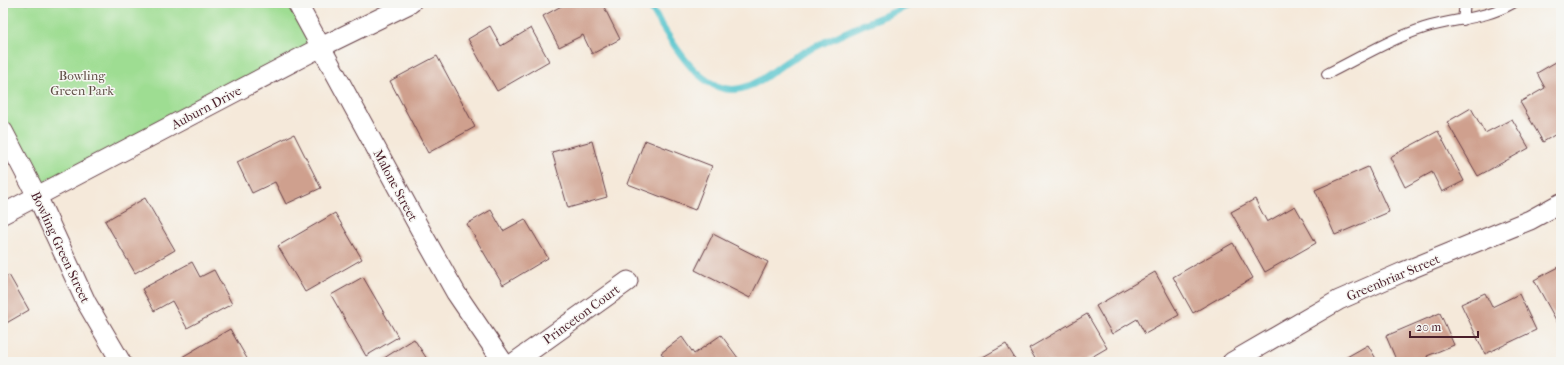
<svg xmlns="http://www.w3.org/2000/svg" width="1564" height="365" viewBox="0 0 1564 365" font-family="'IM FELL French Canon',serif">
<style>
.green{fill:#9edd92;stroke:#747e5e}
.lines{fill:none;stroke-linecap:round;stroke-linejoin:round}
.stream{stroke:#57c5cd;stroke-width:7}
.building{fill:#cfa08e}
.service-casing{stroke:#643d45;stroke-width:12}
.minor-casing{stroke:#643d45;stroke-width:21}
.service{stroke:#fff;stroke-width:10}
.minor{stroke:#fff;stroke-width:19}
.labels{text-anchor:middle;stroke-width:3;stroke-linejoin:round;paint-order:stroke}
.park-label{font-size:13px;fill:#5f4e45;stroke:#f6f6f2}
.street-label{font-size:13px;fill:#4a1f2b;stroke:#f6f6f2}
</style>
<rect width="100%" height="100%" fill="#f6f6f2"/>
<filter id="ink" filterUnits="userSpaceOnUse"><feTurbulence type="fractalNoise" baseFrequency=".025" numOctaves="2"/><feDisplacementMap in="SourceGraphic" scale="8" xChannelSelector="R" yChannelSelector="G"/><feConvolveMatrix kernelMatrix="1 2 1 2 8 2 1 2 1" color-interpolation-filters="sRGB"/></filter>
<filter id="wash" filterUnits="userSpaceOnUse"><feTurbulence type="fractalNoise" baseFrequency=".012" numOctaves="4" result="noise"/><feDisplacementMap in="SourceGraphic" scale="16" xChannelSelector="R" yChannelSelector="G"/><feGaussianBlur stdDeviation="0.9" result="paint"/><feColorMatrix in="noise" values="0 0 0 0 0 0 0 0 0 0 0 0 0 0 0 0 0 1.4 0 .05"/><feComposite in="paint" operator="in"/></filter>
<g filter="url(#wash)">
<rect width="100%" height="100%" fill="#f5e9da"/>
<!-- green -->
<path class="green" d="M3,3H297L321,47L37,196L3,133Z"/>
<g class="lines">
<!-- stream -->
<path class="stream" d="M648,3C667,33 699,100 743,88C763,83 777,66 795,57C815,47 837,36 858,27C876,19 896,12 913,3"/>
</g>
<g id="blocks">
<!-- building -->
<g class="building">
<path d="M567,3H602L620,39L592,54L583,35L559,47L543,16Z"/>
<path d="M490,26L501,46L531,28L549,61L497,91L468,39Z"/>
<path d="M437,56L475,127L428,153L390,81Z"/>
<path d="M1561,59V131L1543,142L1520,102L1545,88L1537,73Z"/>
<path d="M1471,108L1485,133L1512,119L1529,148L1478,176L1447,122Z"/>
<path d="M1438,131L1464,181L1442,192L1432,172L1405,187L1390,157Z"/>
<path d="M294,134L321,188L286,204L275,182L252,193L237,162Z"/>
<path d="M645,140L712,166L695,210L628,184Z"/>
<path d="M592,141L607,197L568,208L552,152Z"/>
<path d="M1368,167L1389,212L1335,235L1315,190Z"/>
<path d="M145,198L175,250L135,273L105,221Z"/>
<path d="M1255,199L1267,222L1295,206L1316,243L1265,272L1231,212Z"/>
<path d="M491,210L503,231L525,219L548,258L503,285L467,224Z"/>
<path d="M335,213L362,259L305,292L278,246Z"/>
<path d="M713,234L768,262L750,298L695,270Z"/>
<path d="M1233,243L1253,278L1193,313L1173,277Z"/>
<path d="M192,262L200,277L214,270L232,304L187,328L172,301L154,311L142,289Z"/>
<path d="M1561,266V329L1534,280Z"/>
<path d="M1155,272L1179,315L1145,334L1137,319L1112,334L1096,306Z"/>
<path d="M9,275L29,310L3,325V279Z"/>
<path d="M363,277L398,337L366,356L331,295Z"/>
<path d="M1485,293L1492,307L1519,294L1536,330L1485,354L1461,304Z"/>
<path d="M1440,313L1454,345L1427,356L1429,362H1397L1386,336Z"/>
<path d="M1087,314L1107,348L1083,362H1037L1029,348Z"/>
<path d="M230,329L249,362H185L182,357Z"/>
<path d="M721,335L741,362H668L661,353L682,337L694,354Z"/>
<path d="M414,339L429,362H382L381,360Z"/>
<path d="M1006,344L1017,362H974Z"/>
<path d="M1368,345L1378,362H1338Z"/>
</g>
</g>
</g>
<g filter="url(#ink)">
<use href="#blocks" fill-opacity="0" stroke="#643d45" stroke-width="1"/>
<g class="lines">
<!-- service casing -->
<g class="service-casing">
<g id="service">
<path d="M1463,20L1465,3"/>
<path d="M1327,74C1359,58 1390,39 1424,28C1456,18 1483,20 1513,3"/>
</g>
</g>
<!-- minor casing -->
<g class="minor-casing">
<g id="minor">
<path d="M297,3L421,231L456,293L503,362"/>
<path d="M3,131L37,196L86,302L121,362"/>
<path d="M3,214L321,47L411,3"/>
<path d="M515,362L628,281"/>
<path d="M1232,362L1339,300L1403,272L1530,220L1561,203"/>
</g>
</g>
<!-- service -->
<use href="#service" class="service"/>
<!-- minor -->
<use href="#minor" class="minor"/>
</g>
</g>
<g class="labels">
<!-- park labels -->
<g class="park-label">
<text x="82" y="80">Bowling<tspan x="82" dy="15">Green Park</tspan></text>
</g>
<!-- street labels -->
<g class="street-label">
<text transform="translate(206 107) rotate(-28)" y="5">Auburn Drive</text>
<text transform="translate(396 185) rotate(62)" y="5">Malone Street</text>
<text transform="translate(61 247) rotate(65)" y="5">Bowling Green Street</text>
<text transform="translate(1393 277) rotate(-23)" y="5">Greenbriar Street</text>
<text transform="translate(581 314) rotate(-36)" y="5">Princeton Court</text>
</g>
</g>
<!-- margin -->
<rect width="1564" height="365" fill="none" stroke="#f6f6f2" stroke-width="16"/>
<!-- scale -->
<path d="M1410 331v6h68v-6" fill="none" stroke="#4a1f2b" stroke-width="2"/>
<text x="1416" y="331" font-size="12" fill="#4a1f2b" stroke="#f6f6f2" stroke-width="3" paint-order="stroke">20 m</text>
</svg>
